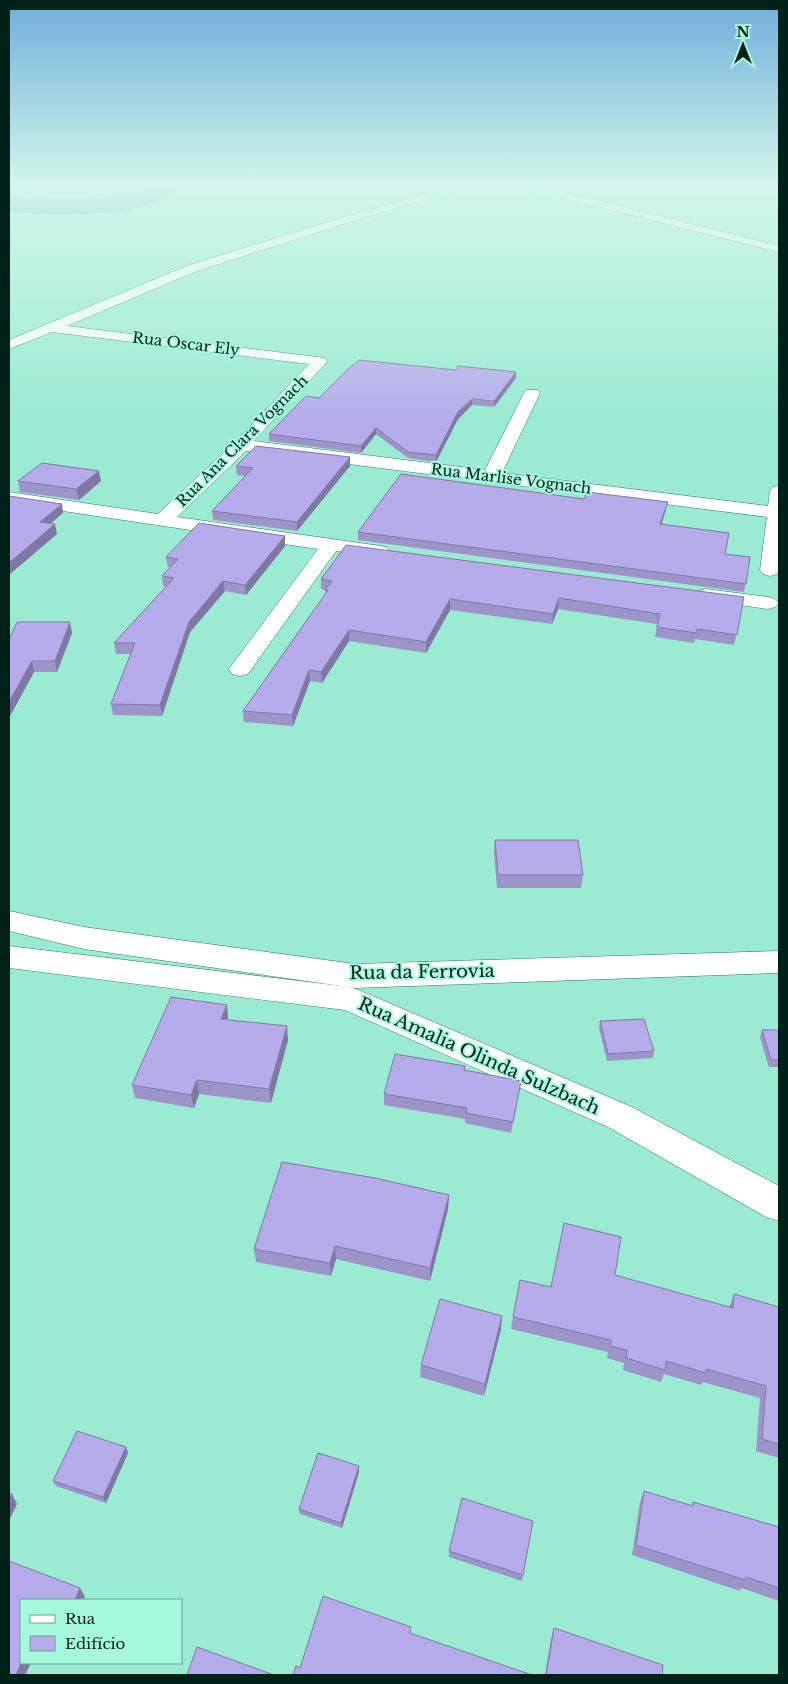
<svg xmlns="http://www.w3.org/2000/svg" width="788" height="1684" viewBox="0 0 788 1684" font-family="'Libre Baskerville',serif">
<style>
.lines{fill:none;stroke-linecap:round;stroke-linejoin:round}
.river{fill:#5da4c7;fill-rule:evenodd}
.minor-casing{stroke:#287e67;stroke-width:1}
.minor{fill:#fff;fill-rule:evenodd}
.wall{fill:#9d94ca}
.shaded-wall{fill:#8078a4}
.building{fill:#b7aceb;stroke:#8078a4}
.labels{text-anchor:middle;stroke-width:4;stroke-linejoin:round;paint-order:stroke}
.far-street-label{font-size:15px;fill:#002118;stroke:#a7f9de}
.street-label{font-size:18px;fill:#002118;stroke:#a7f9de}
</style>
<rect width="100%" height="100%" fill="#9aebd1"/>
<g class="lines">
<!-- river -->
<path class="river" d="M151,185H180C157,220 47,216 9,212V196C43,200 123,204 151,185Z"/>
<!-- minor casing -->
<g class="minor-casing">
<g id="minor">
<path d="M460,185H477L359,219L197,271L67,326L325,358L327,361L325,364L254,441L485,470L524,393L526,390H538L540,393L502,473L768,506L770,491L773,487L779,486V571L777,574L770,576L763,574L760,570L767,517L246,451L177,517L381,546L388,548L391,552L388,556L381,558L336,551L248,674L240,676L232,674L229,669L318,549L9,503V492L158,514L236,441L309,364L52,332L9,349V340L189,265L351,215Z"/>
<path d="M508,185H529L576,195L779,246V252L576,201L513,188Z"/>
<path d="M706,589L768,597L775,599L779,603L775,607L768,609L699,599L696,595L699,591Z"/>
<path d="M9,911L84,927L355,964L779,951V973L355,988L84,949L9,931Z"/>
<path d="M9,946L350,987L361,991L632,1107L779,1186V1221L766,1217L608,1127L345,1010L9,968Z"/>
</g>
</g>
<!-- minor -->
<use href="#minor" class="minor"/>
</g>
<!-- wall -->
<g class="wall">
<path d="M516,378L494,407L472,405L458,419L436,462L408,458L376,434L361,453L269,441V434L319,398Z"/>
<path d="M236,466H350L297,531L213,520L212,511L245,476L237,475Z"/>
<path d="M18,481H101L79,500L20,492Z"/>
<path d="M584,499L666,509L662,524L725,554L750,557L744,592L358,540V532Z"/>
<path d="M285,536V546L246,595L225,591L190,632L162,716L113,715L111,704L131,654H116L114,643L166,587L163,586L162,576L170,567H168L166,557Z"/>
<path d="M321,579L744,597L734,645L695,639L694,643L655,637L657,624L558,609L552,624L450,610L426,653L349,641L322,683L310,681L293,726L244,722L243,711L326,594L325,590L321,589Z"/>
<path d="M72,633L57,672H34L9,718V640Z"/>
<path d="M495,840L583,875L581,888H497L494,853Z"/>
<path d="M227,1005L228,1020L288,1040L271,1103L199,1094L194,1108L135,1098L132,1085Z"/>
<path d="M600,1021L654,1051L653,1058L607,1061L599,1028Z"/>
<path d="M762,1030H779V1067H769L760,1037Z"/>
<path d="M465,1066V1070L521,1081L519,1092L511,1133L465,1123V1119L384,1105V1094Z"/>
<path d="M449,1195L448,1209L430,1281L336,1259L331,1276L256,1262L254,1249Z"/>
<path d="M551,1287L729,1307L734,1294L779,1307V1458L756,1451L760,1398L703,1382L701,1385L664,1374L661,1382L623,1370L624,1363L607,1358L608,1352L511,1329L513,1317Z"/>
<path d="M501,1329L484,1396L420,1377L421,1365Z"/>
<path d="M126,1447L128,1453L106,1503L56,1486L53,1481Z"/>
<path d="M359,1472L342,1528L300,1514L299,1509Z"/>
<path d="M644,1491L692,1506L693,1502L779,1527V1601L741,1588L740,1591L632,1555L640,1502Z"/>
<path d="M533,1521L522,1581L449,1557V1551Z"/>
<path d="M554,1628L662,1675H545L551,1639Z"/>
</g>
<!-- shaded-wall -->
<g class="shaded-wall">
<path d="M516,372V378L494,407V401Z"/>
<path d="M472,399V405L458,419L436,462V455L458,412Z"/>
<path d="M376,428V434L361,453V446Z"/>
<path d="M350,457V466L297,531V522Z"/>
<path d="M99,471L101,481L79,500L76,489Z"/>
<path d="M668,502L666,509L659,531L660,524Z"/>
<path d="M62,504L63,513L42,531L40,522Z"/>
<path d="M55,524L57,534L9,575V563Z"/>
<path d="M285,536V546L246,595L245,585Z"/>
<path d="M223,581L225,591L190,632L162,716L160,705L189,622Z"/>
<path d="M559,598L558,609L552,624L553,614Z"/>
<path d="M450,599V610L426,653V642Z"/>
<path d="M70,622L72,633L57,672L55,661Z"/>
<path d="M349,630V641L322,683L321,672Z"/>
<path d="M32,661L34,672L9,718V702Z"/>
<path d="M309,670L310,681L293,726L292,715Z"/>
<path d="M227,1005L228,1019L223,1033L221,1019Z"/>
<path d="M287,1026L288,1040L271,1103L269,1089Z"/>
<path d="M197,1080L199,1094L194,1108L191,1095Z"/>
<path d="M449,1195L448,1209L430,1281V1268Z"/>
<path d="M335,1246L336,1259L331,1276L330,1263Z"/>
<path d="M502,1316L501,1329L484,1396L485,1384Z"/>
<path d="M126,1447L128,1453L106,1503L103,1497Z"/>
<path d="M359,1466V1472L342,1528L341,1523Z"/>
<path d="M12,1494L17,1504L9,1521V1501Z"/>
<path d="M80,1588L85,1597L83,1600H75Z"/>
<path d="M21,1663H31L25,1675H16Z"/>
</g>
<!-- building -->
<g class="building">
<path d="M359,360L456,370L458,366L516,372L494,401L472,399L458,412L436,455L408,452L376,428L361,446L269,434L306,396L319,398L352,365H355Z"/>
<path d="M256,446L350,457L297,522L212,511L253,468L236,466Z"/>
<path d="M42,463L99,471L76,489L18,481Z"/>
<path d="M401,474L584,499L587,492L668,502L660,524L729,533L725,554L750,557L746,584L358,532Z"/>
<path d="M9,496L62,504L40,522L55,524L9,563Z"/>
<path d="M199,523L285,536L245,585L223,581L189,622L160,705L111,704L135,643H114L174,578L162,576L178,559L166,557Z"/>
<path d="M346,545L744,597L737,635L697,629L696,633L657,627L660,614L559,598L553,614L450,599L426,642L349,630L321,672L309,670L292,715L243,711L328,590H325L332,581L321,579Z"/>
<path d="M17,622H70L55,661H32L9,702V640Z"/>
<path d="M495,840H578L583,875H498Z"/>
<path d="M171,997L227,1005L221,1019L287,1026L269,1089L197,1080L191,1095L132,1085Z"/>
<path d="M644,1019L654,1051L608,1054L600,1021Z"/>
<path d="M762,1030H779V1060H771Z"/>
<path d="M395,1054L465,1066L464,1070L521,1081L513,1122L466,1113L467,1108L384,1094Z"/>
<path d="M282,1162L375,1178L449,1195L430,1268L335,1246L330,1263L254,1249Z"/>
<path d="M564,1223L621,1237L615,1275L733,1308L734,1294L779,1307V1444L762,1439L766,1386L706,1369V1373L666,1361L665,1370L626,1358L627,1350L610,1346L611,1340L513,1317L520,1280L551,1287Z"/>
<path d="M440,1299L502,1316L485,1384L421,1365Z"/>
<path d="M77,1431L126,1447L103,1497L53,1481Z"/>
<path d="M318,1453L359,1466L341,1523L299,1509Z"/>
<path d="M644,1491L693,1506V1502L779,1527V1588L746,1577L745,1580L636,1545Z"/>
<path d="M9,1493L12,1494L9,1501Z"/>
<path d="M462,1498L533,1521L523,1575L449,1551Z"/>
<path d="M9,1561L80,1588L75,1600H21V1663L16,1675H9Z"/>
<path d="M323,1596L411,1627L410,1633L532,1675H293L296,1666L300,1668Z"/>
<path d="M554,1628L663,1665L662,1675H546Z"/>
<path d="M197,1647L274,1675H187Z"/>
</g>
<!-- sky -->
<linearGradient id="sky" x2="0" y2="1"><stop stop-color="#70aedb"/><stop offset="0.44" stop-color="#d2f6ea"/><stop offset="1" stop-color="#d2f6ea" stop-opacity="0"/></linearGradient>
<rect width="788" height="421" fill="url(#sky)"/>
<g class="labels">
<!-- far-street labels -->
<g class="far-street-label">
<text transform="translate(186 344) rotate(7)" y="5">Rua Oscar Ely</text>
<text transform="translate(242 441) rotate(-45)" y="5">Rua Ana Clara Vognach</text>
<text transform="translate(511 479) rotate(7)" y="5">Rua Marlise Vognach</text>
</g>
<!-- street labels -->
<g class="street-label">
<text transform="translate(422 972) rotate(-1)" y="6">Rua da Ferrovia</text>
<text transform="translate(479 1056) rotate(24)" y="6">Rua Amalia Olinda Sulzbach</text>
</g>
</g>
<!-- border -->
<rect width="788" height="1684" fill="none" stroke="#002118" stroke-width="20"/>
<!-- legend -->
<rect x="20" y="1599" width="162" height="65" fill="#a7f9de" stroke="#64a38f"/>
<rect x="30" y="1615" width="25" height="8" fill="#ffffff" stroke="#64a38f"/>
<text x="65" y="1624" font-size="15" fill="#002118">Rua</text>
<rect x="30" y="1636" width="25" height="15" fill="#b7aceb" stroke="#64a38f"/>
<text x="65" y="1649" font-size="15" fill="#002118">Edifício</text>
<!-- north arrow -->
<g transform="translate(743 45)" stroke="#a7f9de" stroke-width="4" paint-order="stroke">
<path d="M0-4L9 19L0 12L-9 19Z" fill="#002118"/>
<text y="-8" font-size="14" font-weight="bold" text-anchor="middle" fill="#002118">N</text>
</g>
</svg>
